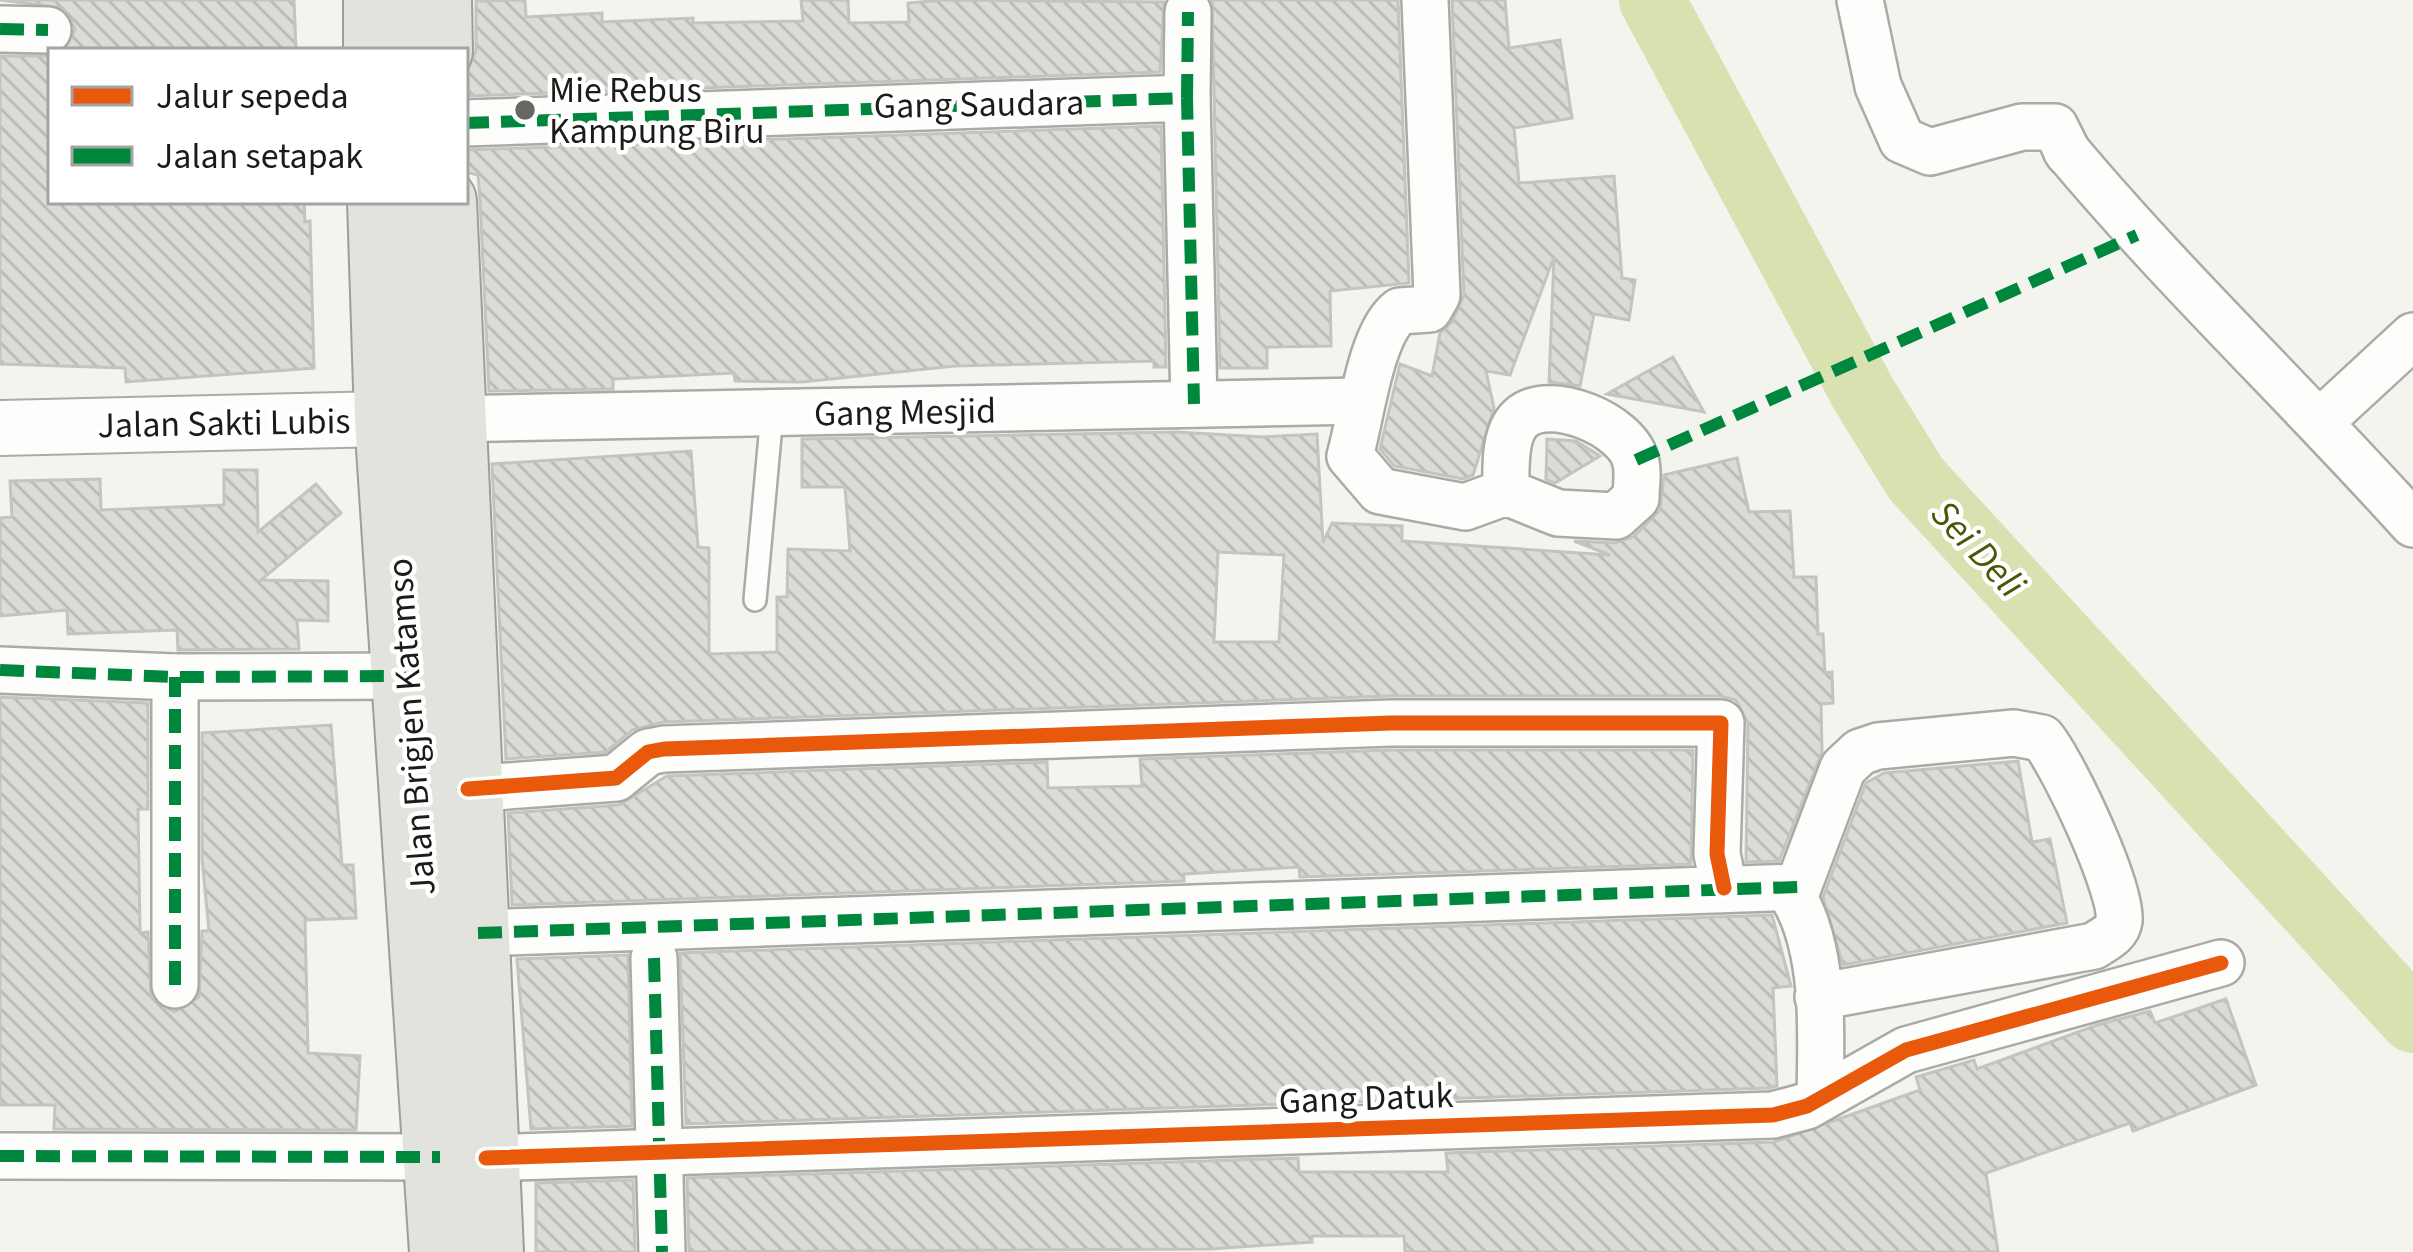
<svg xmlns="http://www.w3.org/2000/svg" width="2413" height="1252" viewBox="0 0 2413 1252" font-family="'Source Sans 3',sans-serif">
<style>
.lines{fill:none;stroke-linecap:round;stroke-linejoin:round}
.river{stroke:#d8e1b0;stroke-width:66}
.building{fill:url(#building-back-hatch);stroke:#c3c4bf;stroke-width:3;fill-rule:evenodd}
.service-casing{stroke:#aaaba6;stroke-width:26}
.minor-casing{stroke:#aaaba6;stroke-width:50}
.tertiary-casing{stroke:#aaaba6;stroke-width:58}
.primary-casing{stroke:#9e9f94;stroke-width:70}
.service{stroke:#fdfdfc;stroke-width:21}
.minor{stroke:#fdfdfc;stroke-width:45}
.tertiary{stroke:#fdfdfc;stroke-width:54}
.primary{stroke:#e2e3dd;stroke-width:66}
.quiet{stroke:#00873e;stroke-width:12;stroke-dasharray:24 12;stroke-linecap:butt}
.cycleway-casing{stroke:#fff;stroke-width:22}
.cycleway{stroke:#e8590c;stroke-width:15}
.poi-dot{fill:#676862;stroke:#fff;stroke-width:4.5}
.labels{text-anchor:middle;stroke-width:9;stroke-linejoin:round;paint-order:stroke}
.poi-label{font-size:36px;fill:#1b1c17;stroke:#fff;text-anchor:start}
.street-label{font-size:36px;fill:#1b1c17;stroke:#fff}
.water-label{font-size:39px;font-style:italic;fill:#4d5506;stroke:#fff}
</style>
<defs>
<pattern id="building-back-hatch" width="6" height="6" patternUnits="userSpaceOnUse" patternTransform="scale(3)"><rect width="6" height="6" fill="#dbdcd7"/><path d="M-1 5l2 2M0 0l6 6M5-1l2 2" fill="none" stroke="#bbbcb8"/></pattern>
</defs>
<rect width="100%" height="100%" fill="#f3f4ee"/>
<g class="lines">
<!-- river -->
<path class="river" d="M1652,0L1864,395L1916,479L2413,1020"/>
</g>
<!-- building -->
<g class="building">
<path d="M0,0H294L296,51H64L75,29L63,8Z"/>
<path d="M525,0L526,17L602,13V22L693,18V23L803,21L801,0H848L849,23L909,22L908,3L943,0L1164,2L1160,72L465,96V76L476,51V1Z"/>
<path d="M1212,0H1398L1409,283L1330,291L1331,346L1267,347V368H1220Z"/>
<path d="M1452,0H1505L1509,48L1560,40L1572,118L1514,128L1519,183L1614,176L1622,278L1635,280L1629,320L1594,314L1580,386L1549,382L1554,257L1510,375L1486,371L1494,408L1473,475L1463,479L1394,466L1380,449L1400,364L1432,376L1440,333L1452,322L1464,295Z"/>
<path d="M0,56H51V201H304L305,222L310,221L314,368L126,382L125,368L0,364Z"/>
<path d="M1161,126L1166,367H1154V361L955,366L802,382L735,381L734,373L613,379V389L489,391L480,199L478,175L465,172V150Z"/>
<path d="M1673,357L1704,412L1607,394Z"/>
<path d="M1177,432L1263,437L1317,434L1323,543L1332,523L1402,526V541L1610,555L1574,541L1615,543L1633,537L1660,510L1664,475L1737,458L1749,512L1790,511L1794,577H1816L1818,634H1823L1825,673L1832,672L1833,703L1821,704L1822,752L1779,861L1746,862L1748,723L1736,700L1721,696H1391L663,722L632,730L606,752L506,759L492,464L691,451L698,547L709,548V654L777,652V597H787L788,549L850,551L845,487H802V439ZM1218,552L1284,555L1279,642H1214Z"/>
<path d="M1547,439L1576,441L1600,456L1555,483L1546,479Z"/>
<path d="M224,470H257L258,532L316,484L341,513L261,580L328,581V621L297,620L299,649L178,650L177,630L68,634L67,610L0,616V518L12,517L10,481L100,479L101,510L224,505Z"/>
<path d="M0,697L148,703V809H138L140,933L148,932L151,997L174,1012L199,997L202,931H209L202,859V733L331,725L342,865H353L356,918L305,920L308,1053L360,1056L356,1130L54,1129L55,1105H0Z"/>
<path d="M1391,750H1693L1691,864L1300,877L1299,867L1184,874V881L512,905L508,813L619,805L667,776L1047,762L1048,788L1142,786L1140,759Z"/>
<path d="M2018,761L2032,842L2050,839L2067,923L1843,965L1823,897L1866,783L1884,773Z"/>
<path d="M1772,915L1791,986L1773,988L1777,1086L1769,1088L686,1124L680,953Z"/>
<path d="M628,955L632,1126L531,1129L517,959Z"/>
<path d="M2226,999L2256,1085L2133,1131L2130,1123L1986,1173L1998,1252H1405L1404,1236H1312V1242L1210,1249L689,1252L687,1178L1298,1158L1299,1172H1448L1446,1153L1774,1142L1920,1090L1916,1077L1974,1060L1977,1069L2097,1025L2150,1011L2155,1023Z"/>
<path d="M633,1180L635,1252H536V1183Z"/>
</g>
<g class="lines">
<!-- service casing -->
<g class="service-casing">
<path id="service" d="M755,600L772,414"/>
</g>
<!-- minor casing -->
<g class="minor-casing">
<g id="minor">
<path d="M1425,0L1437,295L1429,309L1400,311C1370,333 1361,419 1350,456L1380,491L1465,507L1506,492C1506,472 1503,434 1521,418C1550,392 1626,425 1635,459C1639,471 1636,486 1636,498L1616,516L1558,513L1506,492"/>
<path d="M1860,0L1878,86L1902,140L1930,152L2022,127H2055L2068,153"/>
<path d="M0,29L48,30"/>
<path d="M1187,98L1188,12"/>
<path d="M465,123L1187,98L1194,404"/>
<path d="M2066,150C2175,280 2299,397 2413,524"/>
<path d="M449,419L1361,401"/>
<path d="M2321,421L2413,336"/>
<path d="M0,670L175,677L406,676"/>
<path d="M468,789L616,778L648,752L664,749L1391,723H1721L1717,854L1724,888"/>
<path d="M478,933L1798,887"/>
<path d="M654,958L662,1252"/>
<path d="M175,985V677"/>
<path d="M1818,997L2094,946C2104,939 2117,934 2119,921C2123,890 2063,763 2042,738L2014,733L1878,746L1860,752L1843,768L1794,898C1826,954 1821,1036 1820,1098"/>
<path d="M0,1156L440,1157"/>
<path d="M486,1158L1773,1115L1807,1106L1906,1050L2221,963"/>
</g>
</g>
<!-- tertiary casing -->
<g class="tertiary-casing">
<path id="tertiary" d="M0,428L429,418"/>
</g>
<!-- primary casing -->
<g class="primary-casing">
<g id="primary">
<path d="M377,0V51"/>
<path d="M438,0L439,51"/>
<path d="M381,201L388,418L443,1252"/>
<path d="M443,201L490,1252"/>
</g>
</g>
<!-- service -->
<use href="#service" class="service"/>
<!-- minor -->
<use href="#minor" class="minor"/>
<!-- tertiary -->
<use href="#tertiary" class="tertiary"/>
<!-- primary -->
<use href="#primary" class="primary"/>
<!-- quiet -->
<g class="quiet">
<path d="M0,29L48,30"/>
<path d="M1187,98L1188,12"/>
<path d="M465,123L1187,98L1194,404"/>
<path d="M1636,460L2137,235"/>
<path d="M0,670L175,677L406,676"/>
<path d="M478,933L1798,887"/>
<path d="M654,958L662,1252"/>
<path d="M175,985V677"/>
<path d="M0,1156L440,1157"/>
</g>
<!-- cycleway casing -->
<g class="cycleway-casing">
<g id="cycleway">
<path d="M468,789L616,778L648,752L664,749L1391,723H1721L1717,854L1724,888"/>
<path d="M486,1158L1773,1115L1807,1106L1906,1050L2221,963"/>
</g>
</g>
<!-- cycleway -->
<use href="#cycleway" class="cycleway"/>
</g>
<!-- markers -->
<circle class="poi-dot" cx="525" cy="110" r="12"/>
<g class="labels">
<!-- poi labels -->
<g class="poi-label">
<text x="549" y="102">Mie Rebus<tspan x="549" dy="41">Kampung Biru</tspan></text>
</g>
<!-- street labels -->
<g class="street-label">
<text transform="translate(979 103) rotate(-1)" y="13">Gang Saudara</text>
<text transform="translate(905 411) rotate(-1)" y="13">Gang Mesjid</text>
<text transform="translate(224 422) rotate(-1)" y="13">Jalan Sakti Lubis</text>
<text transform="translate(410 727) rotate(-94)" y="13">Jalan Brigjen Katamso</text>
<text transform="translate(1366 1097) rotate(-2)" y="13">Gang Datuk</text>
</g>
<!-- water labels -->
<g class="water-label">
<text transform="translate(1979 548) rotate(47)" y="14">Sei Deli</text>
</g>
</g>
<!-- legend -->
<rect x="48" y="48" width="420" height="156" fill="#ffffff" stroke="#a4a4a2" stroke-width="3"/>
<rect x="72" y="87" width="60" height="18" fill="#e8590c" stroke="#a4a4a2" stroke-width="3"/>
<text x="156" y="108" font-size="36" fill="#1b1c17">Jalur sepeda</text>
<rect x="72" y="147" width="60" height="18" fill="#00873e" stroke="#a4a4a2" stroke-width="3"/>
<text x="156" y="168" font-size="36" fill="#1b1c17">Jalan setapak</text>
</svg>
